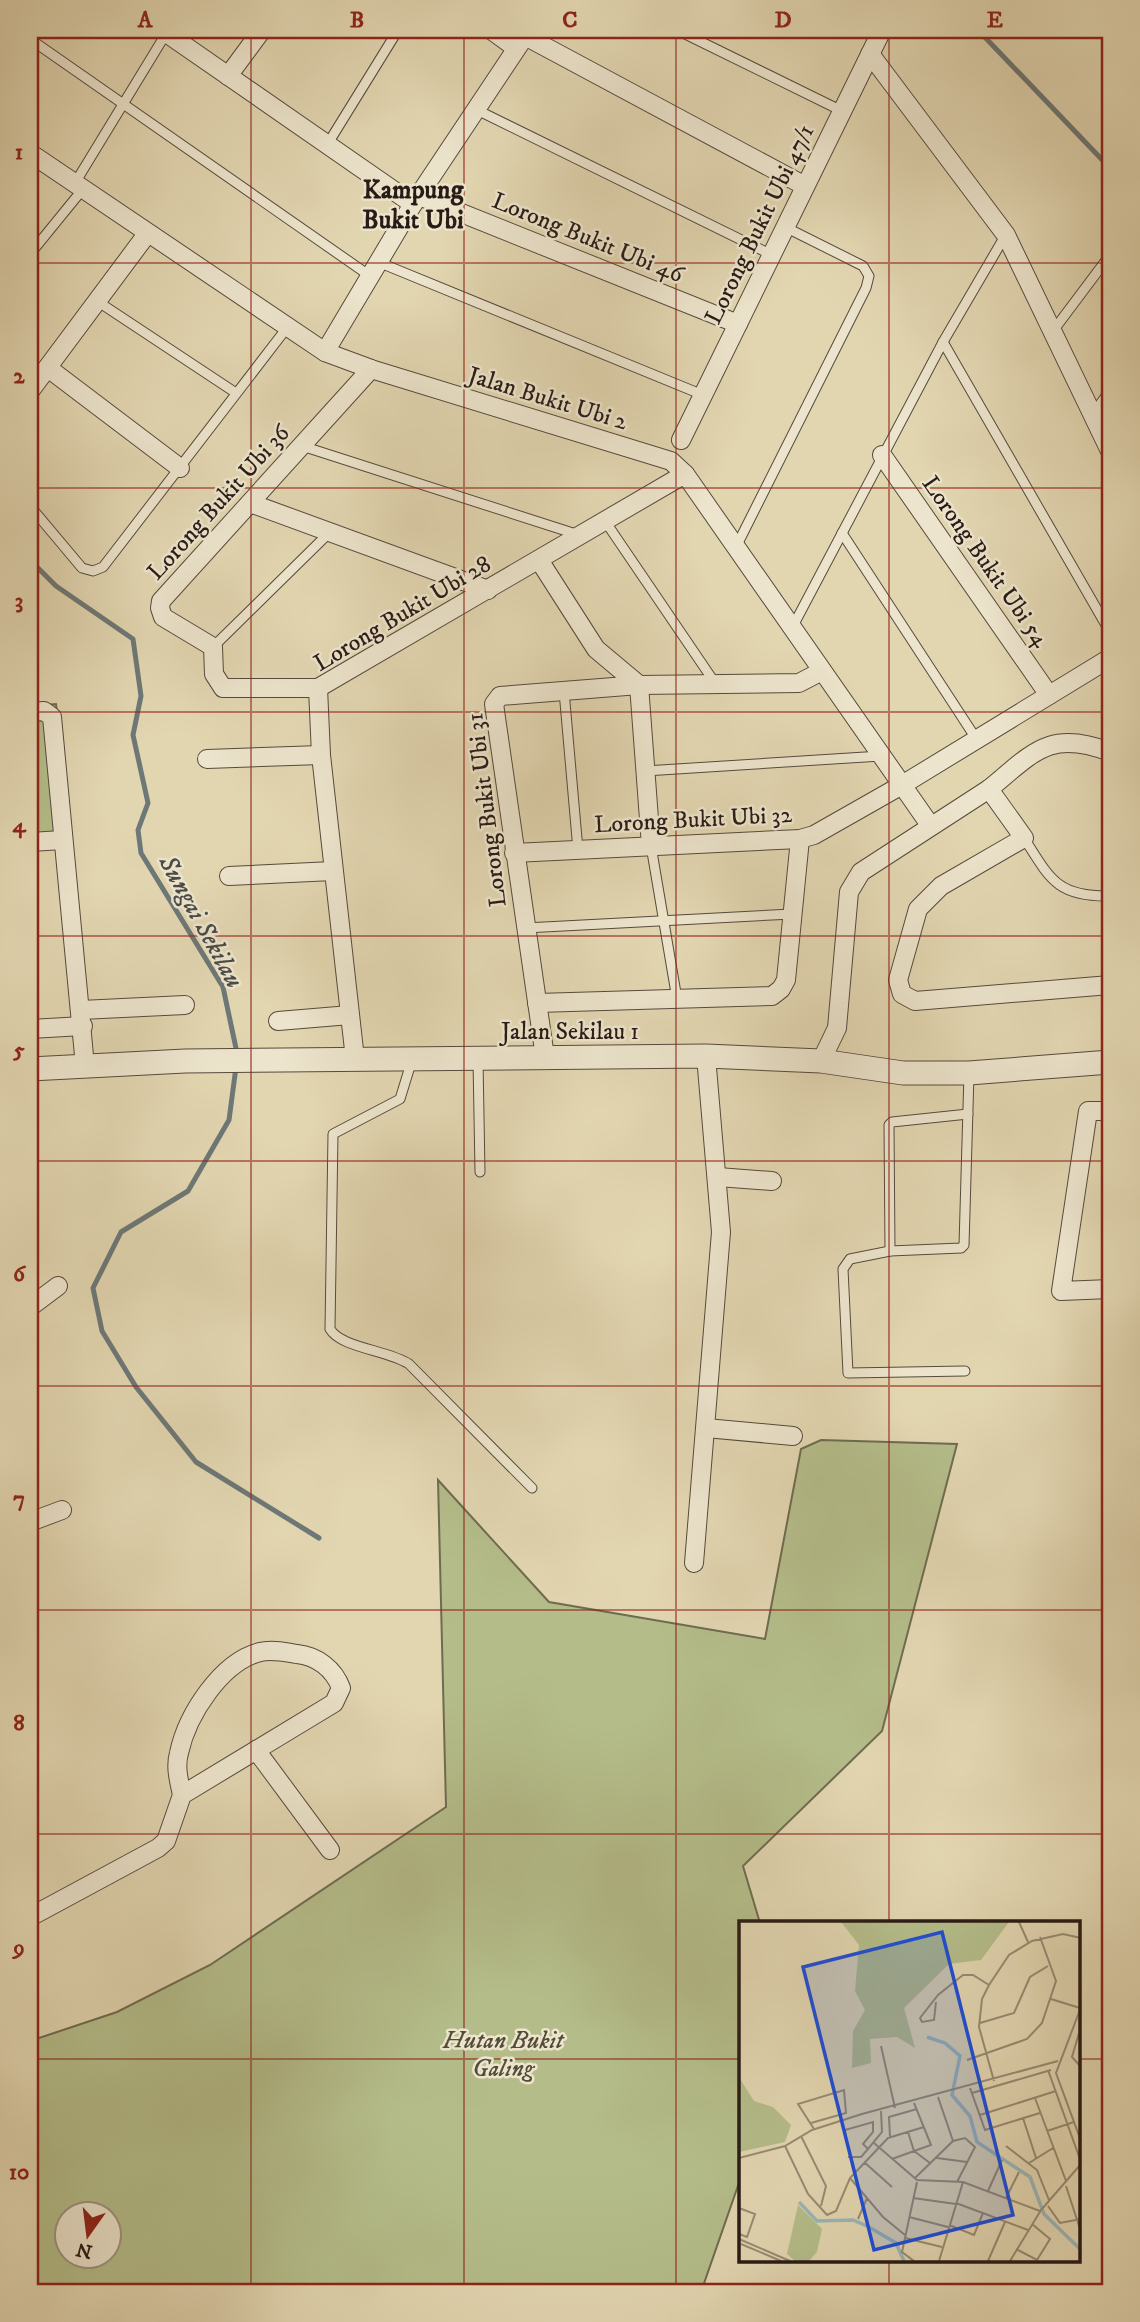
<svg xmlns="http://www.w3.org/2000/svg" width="1140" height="2322" viewBox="0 0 1140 2322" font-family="'IM FELL DW Pica',serif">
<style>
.green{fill:#b4bd8a;stroke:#6e6c50;stroke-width:2;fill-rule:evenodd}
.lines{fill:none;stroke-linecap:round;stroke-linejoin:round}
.stream{stroke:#6d7877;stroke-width:5}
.service-casing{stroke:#564a3d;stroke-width:11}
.minor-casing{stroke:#564a3d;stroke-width:20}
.tertiary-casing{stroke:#564a3d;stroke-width:25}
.service{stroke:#ece4cc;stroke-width:9}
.minor{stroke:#ece4cc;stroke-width:18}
.tertiary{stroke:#ece4cc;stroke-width:23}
.grid{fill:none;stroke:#8f2418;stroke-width:2;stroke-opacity:0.55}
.labels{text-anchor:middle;stroke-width:5;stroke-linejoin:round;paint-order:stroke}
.street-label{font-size:24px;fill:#281b16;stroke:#ece4cc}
.park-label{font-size:24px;font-style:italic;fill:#524c39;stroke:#ece4cc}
.neighbourhood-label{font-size:26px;font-weight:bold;fill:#281b16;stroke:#ece4cc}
.water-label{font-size:26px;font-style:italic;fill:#4a4a47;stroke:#ece4cc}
.inset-river{fill:none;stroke:#9bb6b8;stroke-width:3.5}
.inset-road{fill:none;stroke:#988b73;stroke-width:2}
.view{fill:#1d4ed8;fill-opacity:0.15;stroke:#1d4ed8;stroke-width:3.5}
.inset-edge{fill:none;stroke:#281b16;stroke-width:3.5}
.neatline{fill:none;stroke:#8f2418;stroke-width:2.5}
.grid-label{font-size:23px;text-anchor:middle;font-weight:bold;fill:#8f2418}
</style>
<rect width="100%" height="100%" fill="#e2d6b1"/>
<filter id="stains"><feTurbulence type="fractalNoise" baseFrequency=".00286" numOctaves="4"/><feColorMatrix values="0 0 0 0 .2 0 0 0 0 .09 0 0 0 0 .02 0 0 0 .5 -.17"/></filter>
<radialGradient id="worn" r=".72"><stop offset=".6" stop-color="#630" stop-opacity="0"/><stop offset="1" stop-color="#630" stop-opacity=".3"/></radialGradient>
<!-- green -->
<g class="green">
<path d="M56,704L70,832L30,834V706Z"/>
<path d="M821,1440L957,1444L882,1731L743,1866L760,1923H741V2177L701,2292H30V2041L117,2012L210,1965L446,1807L438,1480L549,1602L765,1639L801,1449ZM66,2214H108V2256H66Z"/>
</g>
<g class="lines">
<!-- stream -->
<g class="stream">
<path d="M978,30L1110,168"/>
<path d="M30,560L56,586L133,639L141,696L133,735L148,803L138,830L141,853L223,987L237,1053"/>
<path d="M236,1067L229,1120L188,1191L121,1232L93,1288L102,1331L136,1387L196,1462L319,1538"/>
</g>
<!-- service casing -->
<g class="service-casing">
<g id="service">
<path d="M677,30L842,111"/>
<path d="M30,39L370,276"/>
<path d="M475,109L772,255"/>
<path d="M327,145L398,30"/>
<path d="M75,183L167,32"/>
<path d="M30,254L83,189"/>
<path d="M378,262L703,395"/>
<path d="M97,301L236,393"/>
<path d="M1053,331L1110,255"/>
<path d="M943,342L1110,632"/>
<path d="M302,446L579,535"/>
<path d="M30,506L82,568L93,571L103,567L286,329"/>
<path d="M605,521L715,683"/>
<path d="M842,533L977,740"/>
<path d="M736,547L866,288L869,276L863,266L785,227"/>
<path d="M792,628L943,342L1005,236"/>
<path d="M213,647L330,532"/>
<path d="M564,691L578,850"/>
<path d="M645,771L881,756"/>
<path d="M1024,838C1050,879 1057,897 1110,896"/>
<path d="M651,846L677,999"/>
<path d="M525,928L792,914"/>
<path d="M412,1060L400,1099L333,1134L330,1329C341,1348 388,1350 409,1364L532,1488"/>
<path d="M478,1060L480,1172"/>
<path d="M890,1251L889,1125L892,1122L968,1114"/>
<path d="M965,1371L848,1373L843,1269L850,1259L890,1251L961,1248L964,1245L969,1074"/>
</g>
</g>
<!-- minor casing -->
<g class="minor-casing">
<g id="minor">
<path d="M162,30L413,204"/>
<path d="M491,30L516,48"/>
<path d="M525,36L805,186"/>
<path d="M870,54L1006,235L1110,451"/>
<path d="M228,76L262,30"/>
<path d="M30,153L325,352L371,369L671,461L685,474L930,825"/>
<path d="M419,196L738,324"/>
<path d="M325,352L413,204L529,30"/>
<path d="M48,368L180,468"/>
<path d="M371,369L161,601L160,608L163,617L213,647L214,674L223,688H318L685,474"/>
<path d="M30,391L147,234"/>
<path d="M1095,419L1110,398"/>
<path d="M681,440L882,30"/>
<path d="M882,455L1049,695"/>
<path d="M250,503L488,590"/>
<path d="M539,560L596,649L639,685"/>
<path d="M639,685L651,846"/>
<path d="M318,688L321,755L355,1059"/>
<path d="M30,712L44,711L52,717L85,1066"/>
<path d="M207,759L321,755"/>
<path d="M989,789C1034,752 1050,729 1110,752"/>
<path d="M30,842L63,840"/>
<path d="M514,853L800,839L814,835L902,785L1110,658"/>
<path d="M229,876L333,871"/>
<path d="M537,1003L772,996L781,989L786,980L800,839"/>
<path d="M81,1010L185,1005"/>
<path d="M278,1021L350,1015"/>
<path d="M30,1029L83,1026"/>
<path d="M545,1057L494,704L500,696L639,685L799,683L822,671"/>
<path d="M821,1061L837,1028L849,892L861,872L989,789L1024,838L941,886L918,909L898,980L902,994L915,1001L1110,985"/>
<path d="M1110,1111H1088L1061,1291L1110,1289"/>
<path d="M718,1177L772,1181"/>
<path d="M30,1307L58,1286"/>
<path d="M706,1428L793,1436"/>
<path d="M30,1522L62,1510"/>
<path d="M694,1563L721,1232L706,1056"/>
<path d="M256,1750L330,1850"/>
<path d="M30,1917L158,1848L166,1841L182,1795L334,1703L341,1688C334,1669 317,1656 297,1654C285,1652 271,1649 260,1652C221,1662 187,1715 179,1753C175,1767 179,1781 182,1795"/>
</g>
</g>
<!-- tertiary casing -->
<g class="tertiary-casing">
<path id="tertiary" d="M30,1069L185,1061L706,1056L821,1061L903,1073H969L1110,1062"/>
</g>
<!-- service -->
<use href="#service" class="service"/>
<!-- minor -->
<use href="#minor" class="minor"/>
<!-- tertiary -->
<use href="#tertiary" class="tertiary"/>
</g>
<!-- grid -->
<path class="grid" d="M251,30V2292M464,30V2292M676,30V2292M889,30V1923M30,263H1110M30,488H1110M30,712H1110M30,936H1110M30,1161H1110M30,1386H1110M30,1610H1110M30,1834H1110M30,2059H741M1079,2059H1110M889,2261V2292"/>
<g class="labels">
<!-- street labels -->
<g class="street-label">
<text transform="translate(759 224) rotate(-64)" y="8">Lorong Bukit Ubi 47/1</text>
<text transform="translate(588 237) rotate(22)" y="8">Lorong Bukit Ubi 46</text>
<text transform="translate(548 398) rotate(17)" y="8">Jalan Bukit Ubi 2</text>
<text transform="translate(218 502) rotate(-48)" y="8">Lorong Bukit Ubi 36</text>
<text transform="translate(986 561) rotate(55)" y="8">Lorong Bukit Ubi 54</text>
<text transform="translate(402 613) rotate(-31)" y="8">Lorong Bukit Ubi 28</text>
<text transform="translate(486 810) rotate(-97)" y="8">Lorong Bukit Ubi 31</text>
<text transform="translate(693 819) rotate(-3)" y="8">Lorong Bukit Ubi 32</text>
<text x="570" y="1039">Jalan Sekilau 1</text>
</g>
<!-- park labels -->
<g class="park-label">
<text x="503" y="2048">Hutan Bukit<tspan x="503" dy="28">Galing</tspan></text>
</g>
<!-- neighbourhood labels -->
<g class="neighbourhood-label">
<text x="413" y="198">Kampung<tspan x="413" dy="30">Bukit Ubi</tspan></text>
</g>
<!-- water labels -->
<g class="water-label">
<text transform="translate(202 921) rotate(61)" y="9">Sungai Sekilau</text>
</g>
</g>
<!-- overview -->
<g transform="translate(739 1921)">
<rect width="341" height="341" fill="#e2d6b1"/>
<path d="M102,1H270L242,39L210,43L165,87L176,127L158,116L131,118L132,142L113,147L114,110L126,89L116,70L120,24ZM0,156L15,180L34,186L52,204L46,221L0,231ZM59,284L83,308L78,331L70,340H56L48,333Z" fill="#b4bd8a"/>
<path class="inset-river" d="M188,116L206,122L221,135L213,174L231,195L238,221L291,256L305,293L342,329M60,281L78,300L114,299L130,306L157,322L165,340"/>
<path class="inset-road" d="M280,1L289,21M312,78L341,87M197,81L195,99L183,101L181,97L199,74L224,54H234L250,64M342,86L317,152L342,220M241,102L275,92L291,56L309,45M340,112L333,136L342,146M142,125L156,187M228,139L288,118L303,102L317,60L301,16M309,149L342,241M255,160L240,106L243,78L250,64L270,34L293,20L324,13L342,17M231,167L246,209L301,192M233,172L312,149M199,176L214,220M296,177L327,260M241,194L317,170M284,197L297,237M72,202L107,192L105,169L59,183L75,208M106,209L134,201V211L124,223L129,228L143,211L142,190M308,210L335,201M169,211L175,230L191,242M62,215L87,265L82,285M151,216L150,196L178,188M135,222L178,259L224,261L301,290M46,225L69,273L88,294L97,290L111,257L149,217L185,206M267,225L298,249L310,279M109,236H122L129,228M0,237L46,225L73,209L123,193L319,140M198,237L228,241M153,238L192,224L175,182M125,241L153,266M290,242L314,227M111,257L144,296L166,314M176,257L214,220L226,217L236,226L218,261M327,265L342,311M249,270L263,239M174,277L217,283M267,277L280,251M217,282L289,309M309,285L321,302L342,298M0,287L16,293L8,316L0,313M170,296L209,306M119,298L128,277M210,304L235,314L244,292M166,317L203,326M0,318L51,340M2,323L42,340M277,328L298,339L311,318L293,303M175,340L163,331L178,261M200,340L224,261M249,340L266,301M271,340L302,289L342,243"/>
<path class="view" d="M203,11L274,294L135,329L64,46Z"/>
<rect width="341" height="341" class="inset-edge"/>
</g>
<!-- margin -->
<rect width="1140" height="2322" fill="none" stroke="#e2d6b1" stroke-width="77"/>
<!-- north arrow -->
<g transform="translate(88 2235) rotate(194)"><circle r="33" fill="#ece4cc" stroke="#9e9483" stroke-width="2"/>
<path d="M0-5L12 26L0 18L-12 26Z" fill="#8f2418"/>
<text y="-10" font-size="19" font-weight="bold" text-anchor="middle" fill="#281b16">N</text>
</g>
<rect x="38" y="38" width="1064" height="2246" class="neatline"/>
<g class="grid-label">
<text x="145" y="27">A</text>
<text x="357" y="27">B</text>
<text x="570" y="27">C</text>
<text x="783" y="27">D</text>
<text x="995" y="27">E</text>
<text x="19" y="159">1</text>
<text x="19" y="383">2</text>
<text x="19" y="608">3</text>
<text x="19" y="832">4</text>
<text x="19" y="1057">5</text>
<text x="19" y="1281">6</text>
<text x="19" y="1506">7</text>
<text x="19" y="1730">8</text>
<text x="19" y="1955">9</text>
<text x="19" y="2179">10</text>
</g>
<rect width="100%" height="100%" filter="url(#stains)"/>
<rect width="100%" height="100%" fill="url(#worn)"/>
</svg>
